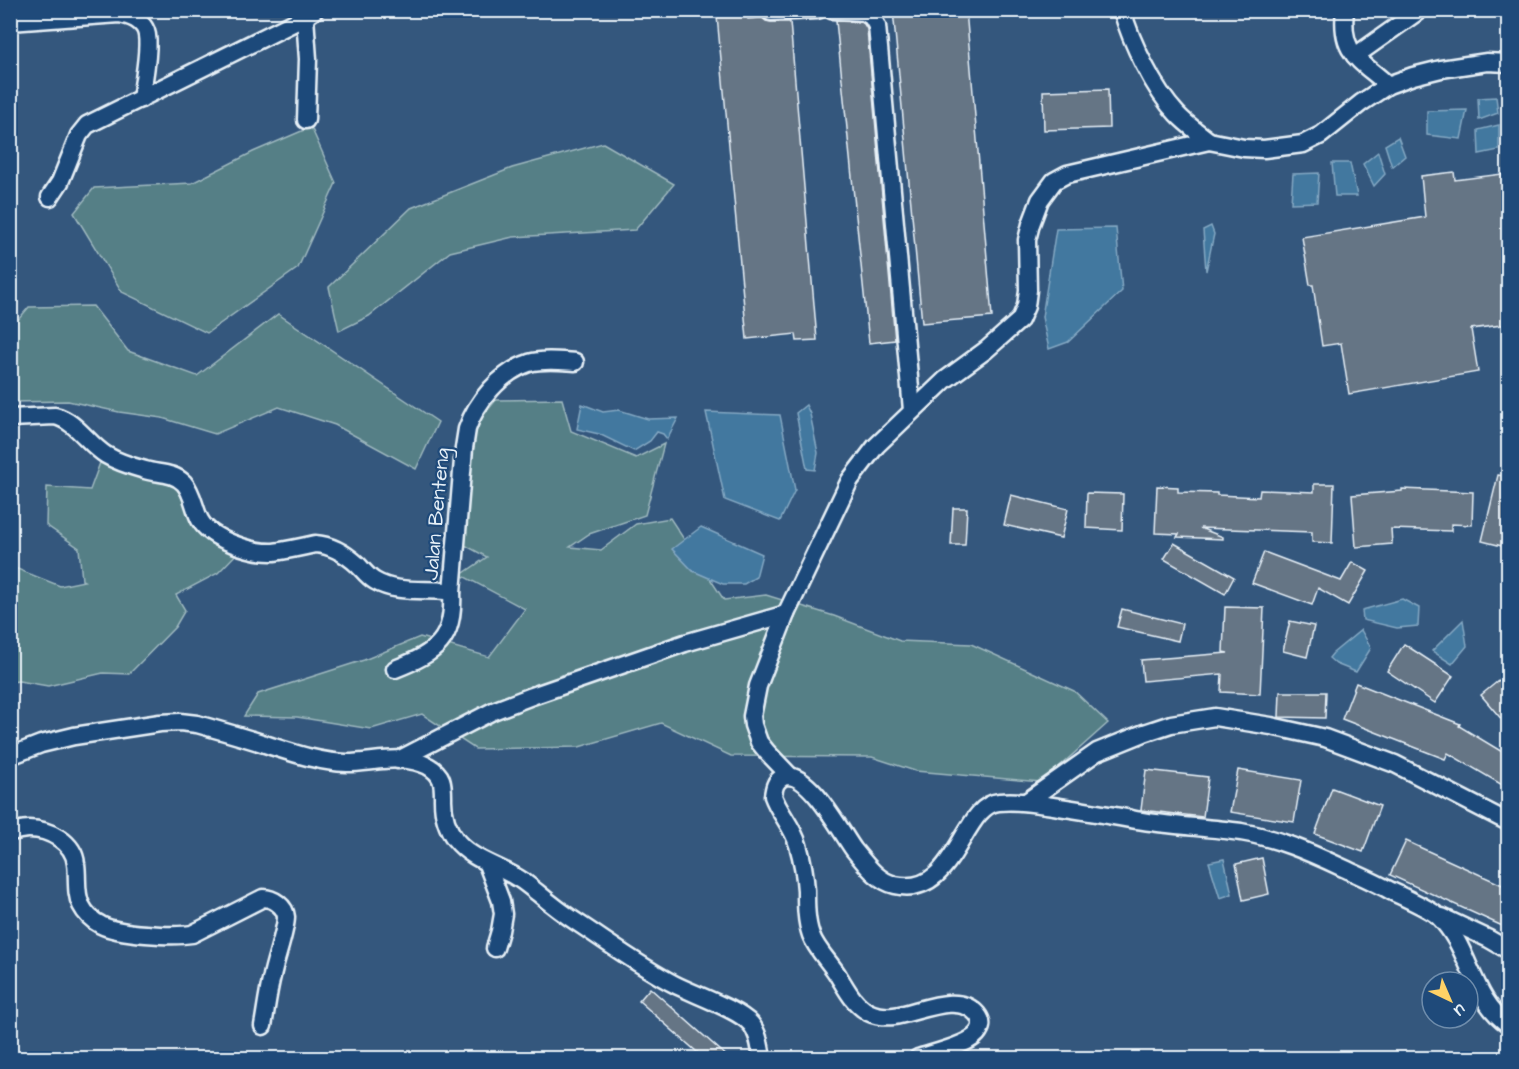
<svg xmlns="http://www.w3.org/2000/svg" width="1519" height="1069" viewBox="0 0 1519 1069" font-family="'Architects Daughter',sans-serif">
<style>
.green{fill:#557f86;stroke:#9eb8bf;stroke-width:1.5}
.water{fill:#42789f;stroke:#84a8c3;stroke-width:1.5}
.building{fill:#657485;stroke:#e8f1f8;stroke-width:1.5}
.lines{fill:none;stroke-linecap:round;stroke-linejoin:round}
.minor-casing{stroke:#e8f1f8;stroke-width:21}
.minor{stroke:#1f4a7a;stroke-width:16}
.labels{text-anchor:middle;stroke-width:4.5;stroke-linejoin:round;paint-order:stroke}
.street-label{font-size:21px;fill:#e8f1f8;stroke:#1f4a7a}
</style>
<rect width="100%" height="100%" fill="#34577d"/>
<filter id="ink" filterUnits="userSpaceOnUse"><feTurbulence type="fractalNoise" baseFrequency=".0167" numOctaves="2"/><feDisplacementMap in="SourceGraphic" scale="12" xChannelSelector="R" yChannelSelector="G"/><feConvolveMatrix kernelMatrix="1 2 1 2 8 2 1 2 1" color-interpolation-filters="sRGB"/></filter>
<g filter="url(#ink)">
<!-- green -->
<g class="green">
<path d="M311,127L336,183L298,268L207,333L122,292L74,213L94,188L192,183L253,152Z"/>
<path d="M603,143L674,184L635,230L513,237L450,252L369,316L339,331L329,287L411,208L512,168Z"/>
<path d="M93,306L128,351L197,376L278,314L438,422L416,469L335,425L279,407L215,434L162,418L119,412L68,401L11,402V328L29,307Z"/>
<path d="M562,399L571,431L636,458L664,444L645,515L589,534L570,547L601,550L636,524L670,518L724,600L766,595L834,616L900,641L971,644L1074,691L1108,723L1042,782L915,771L872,757L731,756L661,723L579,747L475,749L422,714L371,729L297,717L244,716L258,694L364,660L420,637L489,657L525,609L461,575L487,557L461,543L475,426L496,400Z"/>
<path d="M104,452L168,470L192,519L243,547L218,573L176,595L185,610L175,627L129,674L103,673L48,686L19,681L11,682L10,566L60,586L84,581L82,580L79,548L46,525L47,487L90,490Z"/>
</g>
<!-- water -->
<g class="water">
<path d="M1496,97L1498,113L1479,120L1478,98Z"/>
<path d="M1467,110L1461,139L1427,135V111Z"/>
<path d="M1499,125V150L1479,154L1478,130Z"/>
<path d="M1398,137L1405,156L1392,167L1385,145Z"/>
<path d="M1378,152L1385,174L1374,186L1363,164Z"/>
<path d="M1332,163H1350L1357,196H1335Z"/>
<path d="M1319,173L1317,202L1291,203L1293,174Z"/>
<path d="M1211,226L1214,234L1206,271L1203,230Z"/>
<path d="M1116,228L1122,291L1068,342L1049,349L1042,317L1056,229Z"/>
<path d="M582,404L603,412L619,410L648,419L678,418L667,439L663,434L657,432L650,441L634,451L599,434L577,429Z"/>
<path d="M806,405L810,414L818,453L815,470L807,469L796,413Z"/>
<path d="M706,412L780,415L795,490L780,521L725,500Z"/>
<path d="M701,527L762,554L756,577L744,584H723L693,571L672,549Z"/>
<path d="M1402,599L1419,608L1418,626L1397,628L1363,620L1362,610Z"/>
<path d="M1463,620L1467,646L1452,664L1432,651Z"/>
<path d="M1361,630L1371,648L1356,672L1336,664L1329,658L1333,653Z"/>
<path d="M1224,859L1232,894L1220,898L1209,862Z"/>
</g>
<!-- building -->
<g class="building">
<path d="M893,10H921V13L966,10L992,317L922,323Z"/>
<path d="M748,13V19L762,18L766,21L771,22H790L817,340L797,341L796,334L747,339L717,16Z"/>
<path d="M836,21L861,22L864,24L867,29L895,340L869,343Z"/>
<path d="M1108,89L1109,128L1044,130L1043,91Z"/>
<path d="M1454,172L1455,180L1502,174L1509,230V324L1471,329L1478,372L1349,394L1341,343L1322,346L1313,285H1310L1302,237L1425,217L1421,176Z"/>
<path d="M1498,475L1509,477V535L1506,547L1482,541Z"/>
<path d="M1314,484H1334L1332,543L1312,542V532L1200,528L1223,537V539L1177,537L1179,534L1155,533L1157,486L1178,487V492L1217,493V495L1259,497L1260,490L1314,492Z"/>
<path d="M1402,489L1473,492L1472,525L1451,524V531L1391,529L1392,544L1356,547L1352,495L1402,491Z"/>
<path d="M1087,493L1123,494L1122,530L1086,528Z"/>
<path d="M1011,495L1068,509L1061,538L1004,525Z"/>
<path d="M953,508H967L965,545H951Z"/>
<path d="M1174,543L1234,577L1225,594L1164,559Z"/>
<path d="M1264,552L1341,581L1352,562L1368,571L1348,605L1318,588L1312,605L1252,583Z"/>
<path d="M1225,607L1264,608L1260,694L1221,692L1222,674L1143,681L1141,660L1228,653L1223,652Z"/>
<path d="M1122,609L1182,624L1178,641L1117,627Z"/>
<path d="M1290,621L1314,626L1307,657L1283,651Z"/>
<path d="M1404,644L1453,676L1435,703L1387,671Z"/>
<path d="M1509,672V728L1481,695Z"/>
<path d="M1356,683L1460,724L1459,726L1509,756V789L1448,753L1445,759L1342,719Z"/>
<path d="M1280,692H1326L1325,718L1279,717Z"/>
<path d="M1146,770L1208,777L1203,817L1141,810Z"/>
<path d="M1238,770L1301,780L1294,822L1230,812Z"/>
<path d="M1332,788L1380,806L1363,852L1315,834Z"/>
<path d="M1406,841L1509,888V929L1390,875Z"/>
<path d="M1262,858L1269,894L1243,900L1236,864Z"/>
<path d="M650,988L730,1059H705L639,1001Z"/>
</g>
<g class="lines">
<!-- minor casing -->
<g class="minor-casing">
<g id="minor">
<path d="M832,10L864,12L872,17L877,26L912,410"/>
<path d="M1122,10C1131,42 1154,90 1177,114C1186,124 1198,132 1209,141"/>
<path d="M1345,10C1340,54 1359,59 1388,85"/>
<path d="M771,12L818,10"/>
<path d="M305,17L308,59L306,120"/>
<path d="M10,22L119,14C130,16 142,20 146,31C151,44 143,84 141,99"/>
<path d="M1355,56L1420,10"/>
<path d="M50,197L60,182L79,135L87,125L305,17L315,10"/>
<path d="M10,418L55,416C76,421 88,444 106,455C116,461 134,467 145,470C158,474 173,472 184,483C193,493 194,509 200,520C211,540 253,553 274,552C288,550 302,547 315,544C331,545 346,554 358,565C363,570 368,577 375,581C395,593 423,589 445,591L452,592L464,448C465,442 466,435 467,429C476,402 501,372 529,363C544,359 560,361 575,362"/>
<path d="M395,669C436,653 455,640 452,592"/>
<path d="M10,756L41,744L74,736L160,723L180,722L197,724C222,731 247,738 271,746C296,754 320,762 347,763C373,763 403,753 428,766C444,775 443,785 443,800C443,814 447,828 455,839C472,860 494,864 516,877C524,881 531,888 538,893C551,904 564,914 578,923C610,944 641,967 674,984C693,994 738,1009 751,1024C759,1034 760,1047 762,1058"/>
<path d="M398,760L493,711L532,696L685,643L786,614"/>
<path d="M790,776L767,752L759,742L753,725L752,716L758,686L786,614L850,480L876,446L945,380L986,350L1020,320L1026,306L1028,290L1027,240L1031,224L1040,200L1054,181L1067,174L1209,141L1244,148L1264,149L1303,144L1321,135L1361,103L1388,85L1413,76L1441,69L1487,62L1508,63"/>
<path d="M1026,802L1097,752L1144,733L1171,724L1215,717L1271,726L1325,738L1395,764L1508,822"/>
<path d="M10,832C16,831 23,829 29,829C49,829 74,842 76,864C78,877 75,893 81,905C85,913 93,921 101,925C118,934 173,937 192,934L263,898C273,898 285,906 286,917C286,931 275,960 272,976C268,992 266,1009 263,1026"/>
<path d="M487,864L501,901L503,914L500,931L495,948"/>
<path d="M1442,917L1489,939L1508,950"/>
<path d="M918,1058C933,1053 972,1045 979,1031C983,1025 981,1019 977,1014C958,991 918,1013 894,1016C885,1017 876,1016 868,1012C854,1004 847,990 839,977C831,963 817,951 811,935C806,921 806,905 806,890C805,875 802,859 798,845C793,827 779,813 773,796C774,788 775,781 783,777C808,768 842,834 854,850C865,863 877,881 895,885C956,899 961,805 999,802C1019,800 1039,804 1059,807C1085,811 1110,815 1136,820C1171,826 1206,827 1241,832C1277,838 1309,852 1341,867C1358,875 1375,882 1391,891C1403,897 1431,909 1439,917C1470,947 1472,1000 1508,1024"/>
</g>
</g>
<!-- minor -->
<use href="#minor" class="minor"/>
</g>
</g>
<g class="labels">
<!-- street labels -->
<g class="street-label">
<text transform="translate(436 514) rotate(-85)" y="7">Jalan Benteng</text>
</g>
</g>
<!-- margin -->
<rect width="1519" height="1069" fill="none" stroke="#1f4a7a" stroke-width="36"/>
<rect x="18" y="18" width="1483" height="1033" fill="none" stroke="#e8f1f8" stroke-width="2" filter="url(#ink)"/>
<!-- north arrow -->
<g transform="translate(1450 1000) rotate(136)"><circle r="28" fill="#1f4a7a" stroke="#6f8dac" stroke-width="1.5"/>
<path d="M0-4.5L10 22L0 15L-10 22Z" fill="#ffd166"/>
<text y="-9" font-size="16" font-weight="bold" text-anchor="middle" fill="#e8f1f8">U</text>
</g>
</svg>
